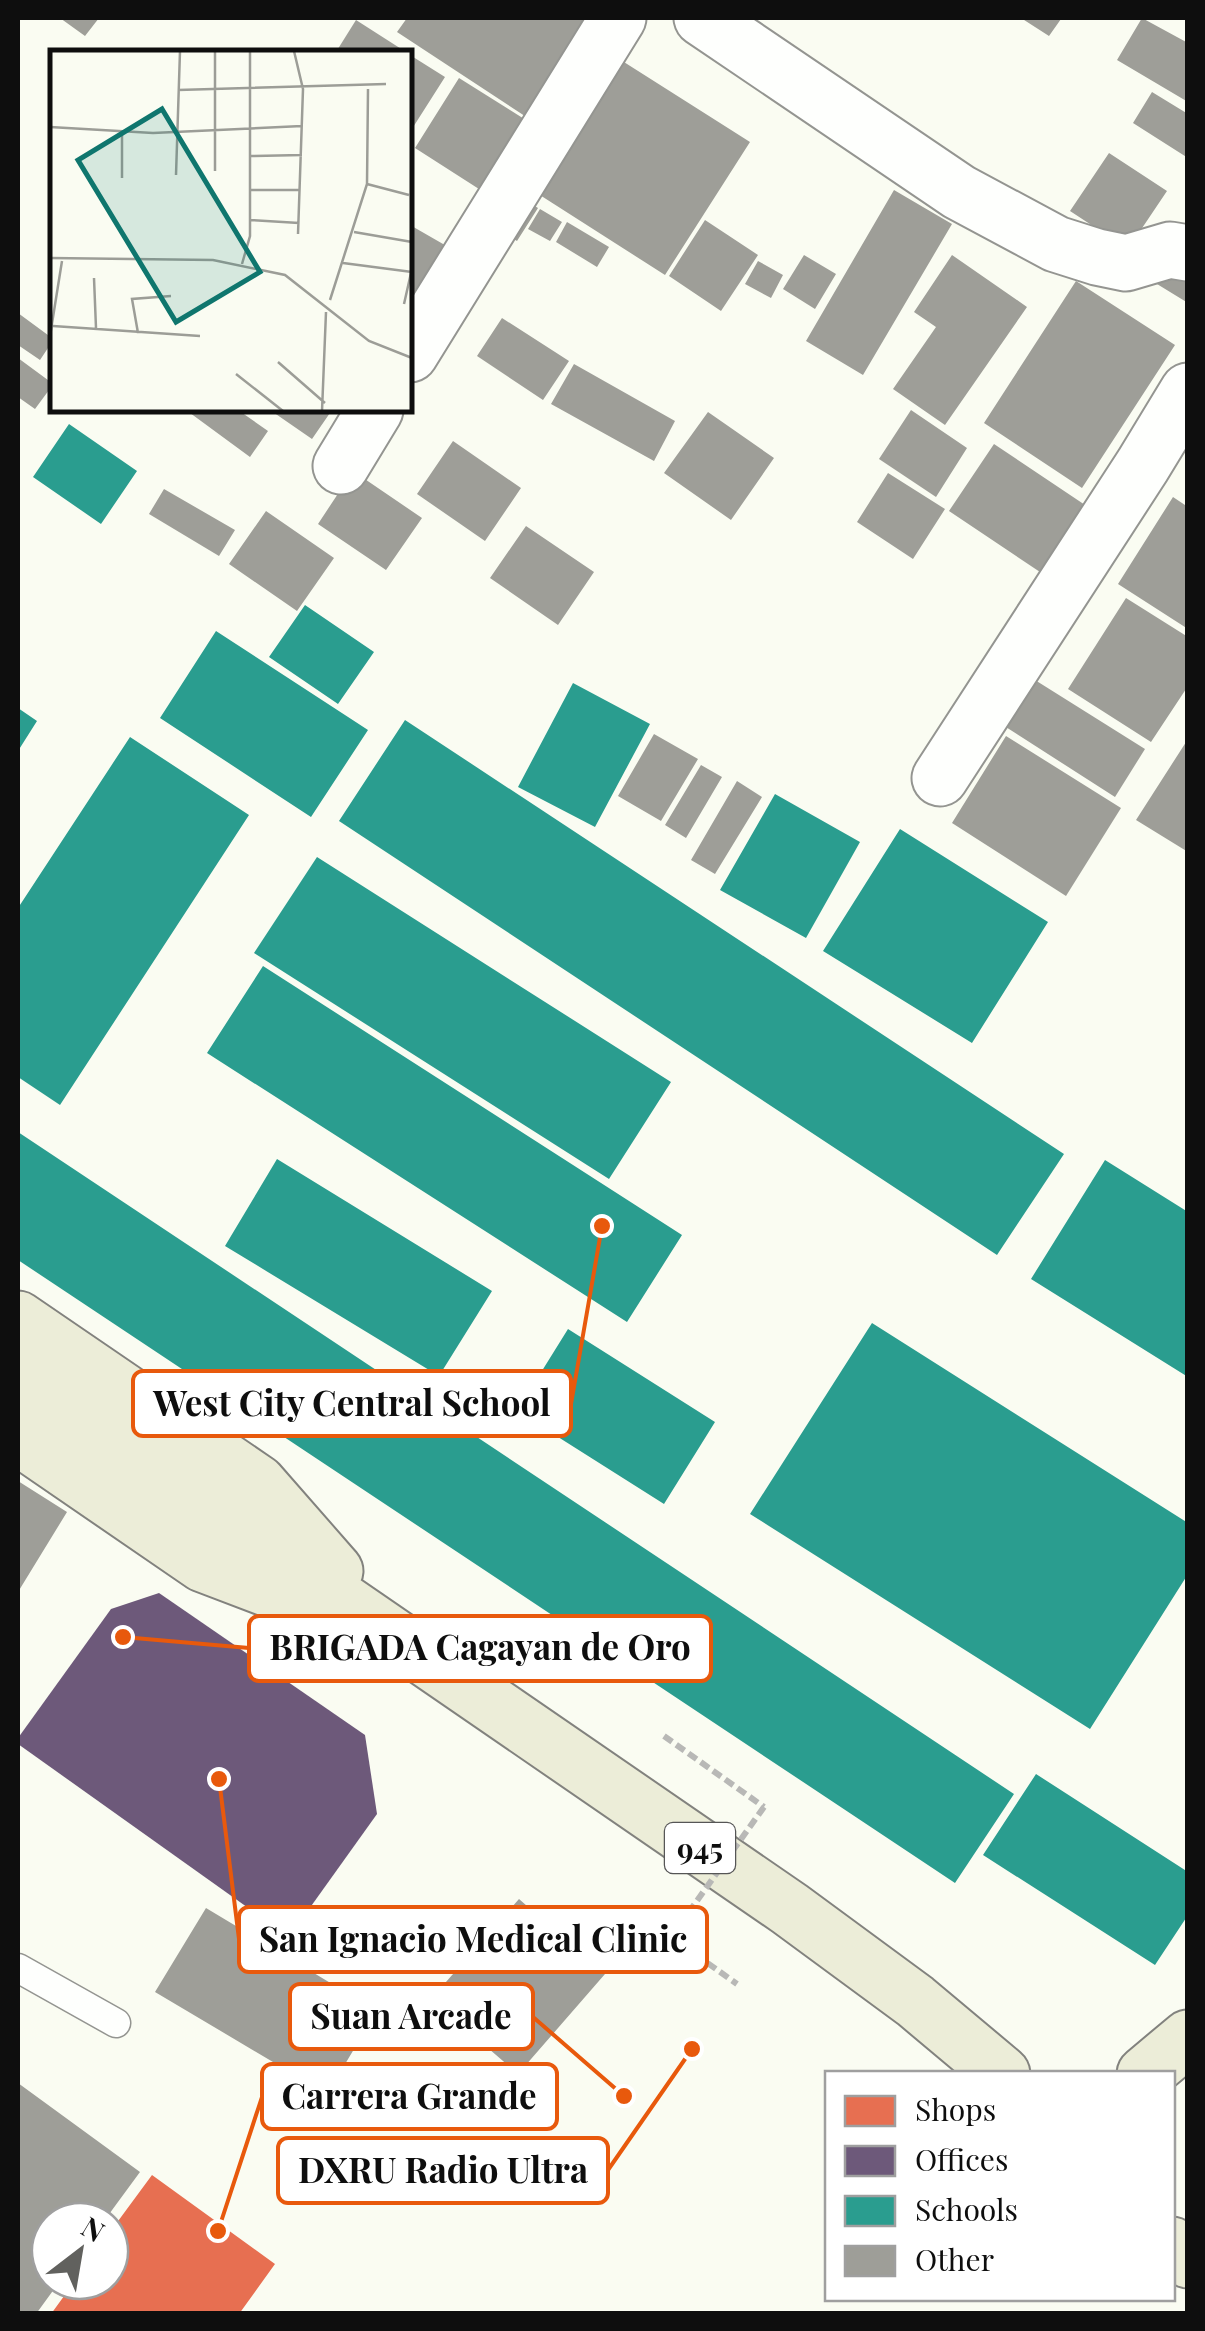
<svg xmlns="http://www.w3.org/2000/svg" width="1205" height="2331" font-family="'Playfair Display',serif">
<style>
.shops{fill:#e76f51}
.offices{fill:#6d597a}
.schools{fill:#2a9d8f}
.building{fill:#9e9e98}
.lines{fill:none;stroke-linecap:round;stroke-linejoin:round}
.service-casing{stroke:#949591;stroke-width:31}
.minor-casing{stroke:#949591;stroke-width:59}
.primary-casing{stroke:#82827e;stroke-width:59}
.path{stroke:#b8b8b6;stroke-width:6;stroke-dasharray:10 5;stroke-linecap:butt}
.service{stroke:#fefffd;stroke-width:28}
.minor{stroke:#fefffd;stroke-width:55}
.primary{stroke:#ecedd8;stroke-width:55}
.path-bridge{stroke:#b8b8b6;stroke-width:6;stroke-dasharray:10 5;stroke-linecap:butt}
.labels{text-anchor:middle;dominant-baseline:central;stroke-width:10;stroke-linejoin:round;paint-order:stroke}
.shield{fill:#fff;stroke:#565656;stroke-width:2.5}
.shield-label{font-size:30px;font-weight:bold;fill:#0e0e0e}
.inset-road{fill:none;stroke:#9c9d97;stroke-width:2.5}
.view{fill:#0f766e;fill-opacity:0.15;stroke:#0f766e;stroke-width:5}
.inset-edge{fill:none;stroke:#0e0e0e;stroke-width:5}
.leader{fill:none;stroke:#e8590c;stroke-width:4}
.callout-dot{fill:#e8590c;stroke:#fff;stroke-width:4}
.callout{fill:#fff;stroke:#e8590c;stroke-width:4}
.callout-label{font-size:35px;text-anchor:middle;font-weight:bold;fill:#0e0e0e}
</style>
<rect width="100%" height="100%" fill="#fafcf2"/>
<path class="shops" d="M152,2175L275,2264L239,2314H51L75,2281H110V2232Z"/>
<path class="offices" d="M159,1593L365,1735L377,1814L289,1937L18,1744V1738L111,1609Z"/>
<path class="schools" d="M69,424L137,471L101,524L33,477Z
M305,605L374,652L338,704L269,657Z
M216,631L368,730L311,817L160,718Z
M573,683L650,724L595,827L518,787Z
M18,708L37,721L18,751Z
M405,720L1064,1154L997,1255L339,821Z
M130,737L249,815L60,1105L18,1077V908Z
M775,794L860,842L806,938L720,890Z
M900,829L1048,922L972,1043L823,951Z
M317,857L671,1082L609,1179L254,953Z
M263,966L682,1235L627,1322L207,1053Z
M18,1132L1014,1794L955,1883L18,1260Z
M277,1159L492,1291L439,1376L225,1246Z
M1105,1160L1188,1212V1377L1031,1279Z
M872,1323L1188,1523V1574L1090,1729L750,1514Z
M568,1329L715,1422L664,1504L517,1411Z
M1036,1774L1188,1872V1915L1155,1965L983,1855Z"/>
<path class="building" d="M60,18H99L85,36Z
M407,18H603L534,122L397,32Z
M1021,18H1059L1061,19L1049,36Z
M1142,18L1188,43V102L1117,60Z
M356,20L406,52H336Z
M410,55L445,77L410,132Z
M616,57L750,142L665,275L532,190Z
M459,78L537,127L493,198L415,148Z
M1152,92L1188,114V158L1133,123Z
M1109,153L1167,191L1128,249L1070,211Z
M894,190L952,224L863,375L806,341Z
M514,193L538,208L517,241L493,226Z
M540,209L562,222L550,241L528,229Z
M705,220L758,255L721,311L669,276Z
M567,222L609,247L597,267L556,242Z
M410,225L450,248L410,316Z
M804,255L836,274L815,309L783,289Z
M952,255L1027,307L945,425L893,389L936,327L914,312Z
M758,261L783,275L771,298L745,284Z
M1169,266L1188,278V303L1157,284Z
M1076,281L1175,345L1082,488L984,423Z
M18,313L52,338V342L40,360L18,345Z
M502,318L569,361L543,400L477,356Z
M18,358L52,383V386L35,409L18,397Z
M574,364L675,421L654,461L551,404Z
M186,410H238L268,431L250,457Z
M270,410H332L312,439Z
M911,410L967,448L936,497L879,459Z
M708,412L774,458L731,520L664,473Z
M453,441L521,488L485,541L417,494Z
M994,444L1097,513L1052,580L949,511Z
M353,471L422,518L386,570L318,524Z
M888,473L945,509L913,559L857,522Z
M164,489L235,530L219,556L149,514Z
M1173,497L1188,507V629L1118,584Z
M266,511L334,558L297,611L229,564Z
M526,526L594,572L558,625L490,578Z
M1126,598L1188,637V686L1151,742L1068,689Z
M1027,675L1145,749L1115,797L998,722Z
M654,734L698,759L661,821L618,796Z
M1006,736L1121,808L1066,896L952,823Z
M1188,739V852L1136,820Z
M701,765L722,777L686,838L665,825Z
M737,781L762,797L715,874L691,860Z
M18,1481L67,1512L18,1592Z
M519,1899L605,1974L518,2074L431,1999Z
M206,1908L377,2011L327,2094L155,1992Z
M18,2083L140,2172L104,2221H50V2281H60L36,2314H18Z"/>
<g class="lines">
<defs>
<path id="service" d="M18,1968L116,2023"/>
<path id="minor" d="M702,18L959,192L1056,244L1097,257L1126,263L1170,250L1188,253
M410,354L618,18
M341,466L375,410
M940,778L1143,465L1188,391"/>
<path id="primary" d="M18,1319L258,1483L335,1571
M18,1378L790,1909L915,2001L1002,2074
M18,1437L203,1564L311,1605
M1145,2074L1188,2038
M1172,2245L1188,2260"/>
</defs>
<use href="#service" class="service-casing"/>
<use href="#minor" class="minor-casing"/>
<use href="#primary" class="primary-casing"/>
<path class="path" d="M664,1736L764,1807
M671,1937L737,1984"/>
<use href="#service" class="service"/>
<use href="#minor" class="minor"/>
<use href="#primary" class="primary"/>
<path class="path-bridge" d="M671,1937L764,1807"/>
</g>
<g class="labels">
<rect class="shield" x="665" y="1823" width="70" height="50" rx="8"/>
<g class="shield-label">
<text x="700" y="1848">945</text>
</g>
</g>
<g transform="translate(50 50)">
<rect width="362" height="362" fill="#fafcf2"/>
<path class="inset-road" d="M244,1L253,39L248,184M128,40L336,34M0,77L103,83L252,76M200,106L252,105M165,121V1M126,125L130,1M72,128V81M317,134L359,145M200,140H250M200,170L249,173M304,182L362,192M0,208L163,210L235,225L319,291L362,308M293,213L362,222M192,214L200,186V1M44,228L46,278M280,250L317,134L318,39M354,254L361,223M3,276L150,286M88,283L82,249L121,246M0,286L12,211M228,312L275,353M186,324L233,361M272,361L276,262"/>
<path class="view" d="M112,59L210,222L126,272L28,110Z"/>
<rect width="362" height="362" class="inset-edge"/>
</g>
<path class="leader" d="M602 1226L571 1404M123 1637L249 1648M219 1779L239 1939M624 2096L533 2017M218 2231L262 2097M692 2049L608 2170"/>
<g class="callout-dot">
<circle cx="602" cy="1226" r="10"/>
<circle cx="123" cy="1637" r="10"/>
<circle cx="219" cy="1779" r="10"/>
<circle cx="624" cy="2096" r="10"/>
<circle cx="218" cy="2231" r="10"/>
<circle cx="692" cy="2049" r="10"/>
</g>
<g class="callout">
<rect x="133" y="1371" width="438" height="65" rx="10"/>
<rect x="249" y="1616" width="462" height="65" rx="10"/>
<rect x="239" y="1907" width="468" height="65" rx="10"/>
<rect x="290" y="1984" width="243" height="65" rx="10"/>
<rect x="262" y="2064" width="295" height="65" rx="10"/>
<rect x="278" y="2138" width="330" height="65" rx="10"/>
</g>
<g class="callout-label">
<text x="352" y="1416">West City Central School</text>
<text x="480" y="1660">BRIGADA Cagayan de Oro</text>
<text x="473" y="1952">San Ignacio Medical Clinic</text>
<text x="411" y="2029">Suan Arcade</text>
<text x="409" y="2109">Carrera Grande</text>
<text x="443" y="2183">DXRU Radio Ultra</text>
</g>
<rect width="1205" height="2331" fill="none" stroke="#0e0e0e" stroke-width="40"/>
<rect x="825" y="2071" width="350" height="230" fill="#ffffff" stroke="#9f9f9f" stroke-width="2.5"/>
<rect x="845" y="2096" width="50" height="30" fill="#e76f51" stroke="#9f9f9f" stroke-width="2.5"/>
<text x="915" y="2121" font-size="30" fill="#0e0e0e">Shops</text>
<rect x="845" y="2146" width="50" height="30" fill="#6d597a" stroke="#9f9f9f" stroke-width="2.5"/>
<text x="915" y="2171" font-size="30" fill="#0e0e0e">Offices</text>
<rect x="845" y="2196" width="50" height="30" fill="#2a9d8f" stroke="#9f9f9f" stroke-width="2.5"/>
<text x="915" y="2221" font-size="30" fill="#0e0e0e">Schools</text>
<rect x="845" y="2246" width="50" height="30" fill="#9e9e98" stroke="#9f9f9f" stroke-width="2.5"/>
<text x="915" y="2271" font-size="30" fill="#0e0e0e">Other</text>
<g transform="translate(80 2251) rotate(31)"><circle r="48" fill="#ffffff" stroke="#9f9f9f" stroke-width="2.5"/>
<path d="M0-8L18 38L0 25L-18 38Z" fill="#61615e"/>
<text y="-15" font-size="28" font-weight="bold" text-anchor="middle" fill="#0e0e0e">N</text>
</g>
</svg>
